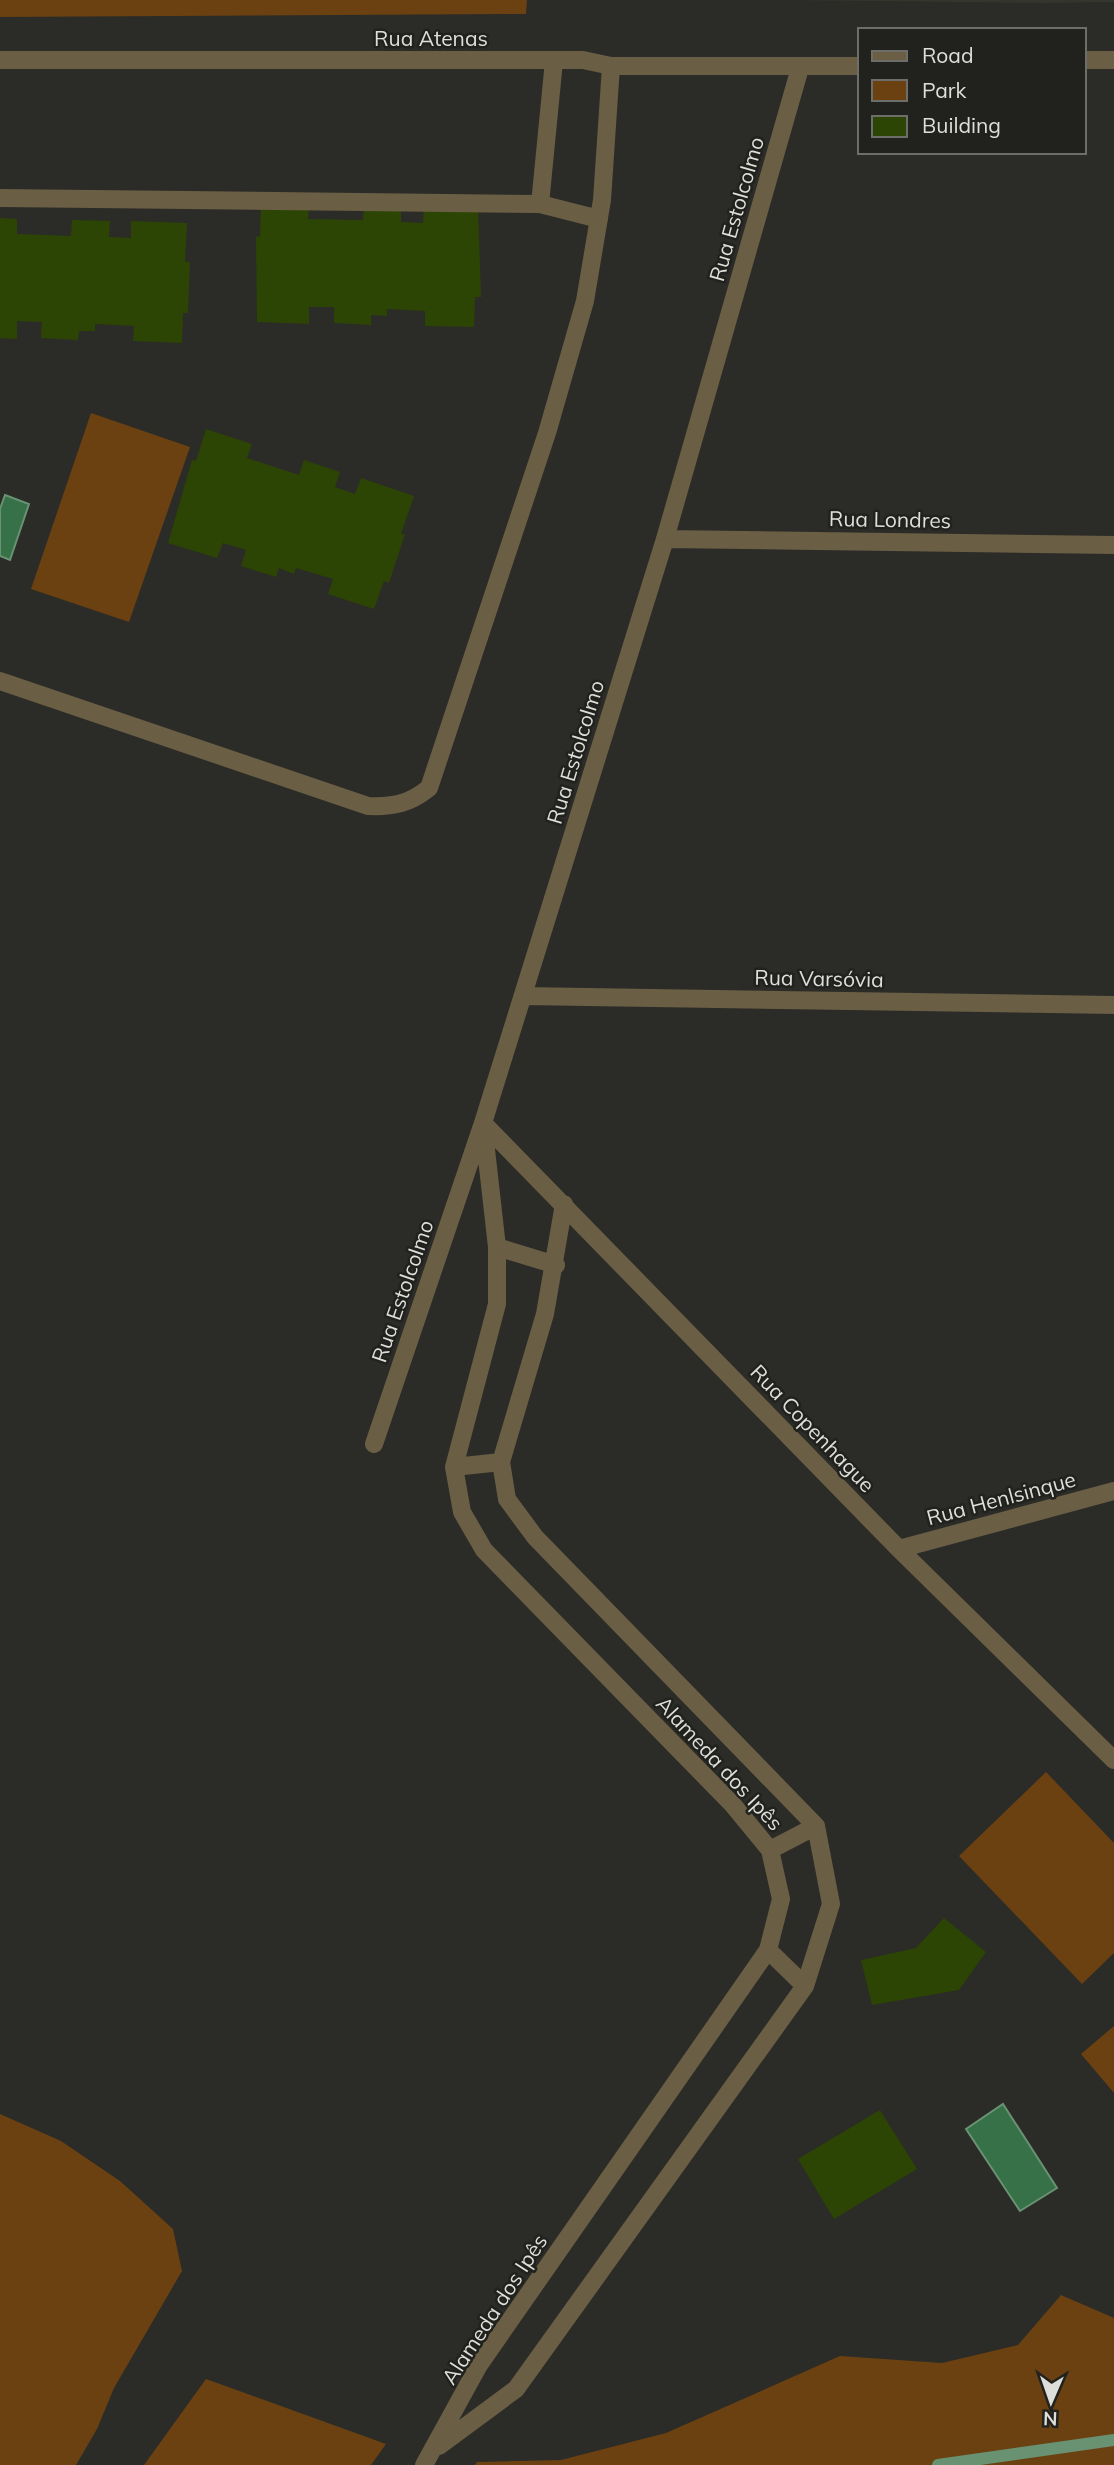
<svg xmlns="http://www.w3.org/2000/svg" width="1114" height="2465" font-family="Mulish,sans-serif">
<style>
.built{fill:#34352c}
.green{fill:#6b4112}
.water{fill:#377147;stroke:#699273;stroke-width:2}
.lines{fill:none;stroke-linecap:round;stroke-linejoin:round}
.stream{stroke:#699273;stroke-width:12}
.building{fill:#2d4504}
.minor{stroke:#6a5e44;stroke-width:18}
.labels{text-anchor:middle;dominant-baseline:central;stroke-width:5;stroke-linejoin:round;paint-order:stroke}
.street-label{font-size:21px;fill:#dededb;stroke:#21211d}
</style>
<rect width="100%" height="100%" fill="#2b2b27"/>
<path class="built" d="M778,0H1114V2L1043,3Z"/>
<path class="green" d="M0,0H527L526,14L0,17Z
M91,413L190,447L129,622L31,589Z
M1046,1772L1114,1843V1953L1082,1984L959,1856Z
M1114,2026V2093L1081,2054Z
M0,2114L61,2141L120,2181L173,2229L182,2271L114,2388L97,2429L76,2465H0Z
M1061,2295L1114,2318V2465H475L477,2462L561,2460L666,2433L840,2356L942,2363L1018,2345Z
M206,2379L386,2444L371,2465H144Z"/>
<path class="water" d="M5,495L29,504L10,560L0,556V509Z
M1003,2104L1057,2188L1020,2211L966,2129Z"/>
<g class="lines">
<path class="stream" d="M938,2465L1114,2440"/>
</g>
<path class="building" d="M261,202L309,203L308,219L363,220L364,205L401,206V222L423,223L424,206L478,207L481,297H475L474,327L425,326V311L387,309V316L371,315V325L334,323V307H309V324L257,322L256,236L260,237Z
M0,218L17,219V234L71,236L72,220L110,221L109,237L131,238V221L187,223L185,262H190L188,313H183L182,343L133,341L134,326L95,324V331H79L78,340L41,338L42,322L17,321V339L0,338Z
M206,429L252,444L247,458L299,475L304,460L340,472L335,487L355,494L361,478L414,496L401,534H405L389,583L384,581L374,609L328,594L333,579L296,568L294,574L279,568L276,577L241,566L246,550L223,543L217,558L168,543L192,460L196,461Z
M944,1918L986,1952L959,1990L872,2005L861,1960L916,1948Z
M880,2110L917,2169L834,2219L798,2159Z"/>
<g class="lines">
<path class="minor" d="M0,60H583L611,66H860
M1084,60H1114
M0,198L540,204L599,219
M540,204L554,61
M665,539L1114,545
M0,681L368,806C393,807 409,804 429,788L547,433L585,301L602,200L611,66
M523,996L1114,1005
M483,1123L899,1549L1114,1760
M497,1247L556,1265
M374,1444L483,1123L665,539L800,68
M454,1467L501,1462
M899,1549L1114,1491
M770,1850L816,1826
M768,1950L805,1986
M439,2446L516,2389L805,1986L831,1904L816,1826L535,1537L507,1499L501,1462L545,1314L564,1204
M424,2465L479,2365L768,1950L781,1899L770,1850L733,1805L484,1550L462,1512L454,1467L497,1304V1247L483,1123"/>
</g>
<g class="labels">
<g class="street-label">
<text x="431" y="38">Rua Atenas</text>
<text transform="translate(736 209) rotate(-74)">Rua Estolcolmo</text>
<text transform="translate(890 519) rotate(1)">Rua Londres</text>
<text transform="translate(575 752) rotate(-73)">Rua Estolcolmo</text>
<text transform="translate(819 978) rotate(1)">Rua Varsóvia</text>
<text transform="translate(402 1291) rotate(-71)">Rua Estolcolmo</text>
<text transform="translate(813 1428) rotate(46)">Rua Copenhague</text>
<text transform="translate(1001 1498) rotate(-15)">Rua Henlsinque</text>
<text transform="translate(720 1763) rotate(47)">Alameda dos Ipês</text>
<text transform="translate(494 2309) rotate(-57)">Alameda dos Ipês</text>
</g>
</g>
<rect x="858" y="28" width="228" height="126" fill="#21211d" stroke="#6d6d69" stroke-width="2"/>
<rect x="872" y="51" width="35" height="10" fill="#6a5e44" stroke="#6d6d69" stroke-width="2"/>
<text x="922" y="63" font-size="21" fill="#dededb">Road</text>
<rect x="872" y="80" width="35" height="21" fill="#6b4112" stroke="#6d6d69" stroke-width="2"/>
<text x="922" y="98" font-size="21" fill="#dededb">Park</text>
<rect x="872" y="116" width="35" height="21" fill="#2d4504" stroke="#6d6d69" stroke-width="2"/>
<text x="922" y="133" font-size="21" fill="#dededb">Building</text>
<g transform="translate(1051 2402) rotate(182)" stroke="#21211d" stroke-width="5" paint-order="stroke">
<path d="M0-5L12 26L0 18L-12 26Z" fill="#dededb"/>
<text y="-10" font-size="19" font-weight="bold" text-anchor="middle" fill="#dededb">N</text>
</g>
</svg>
